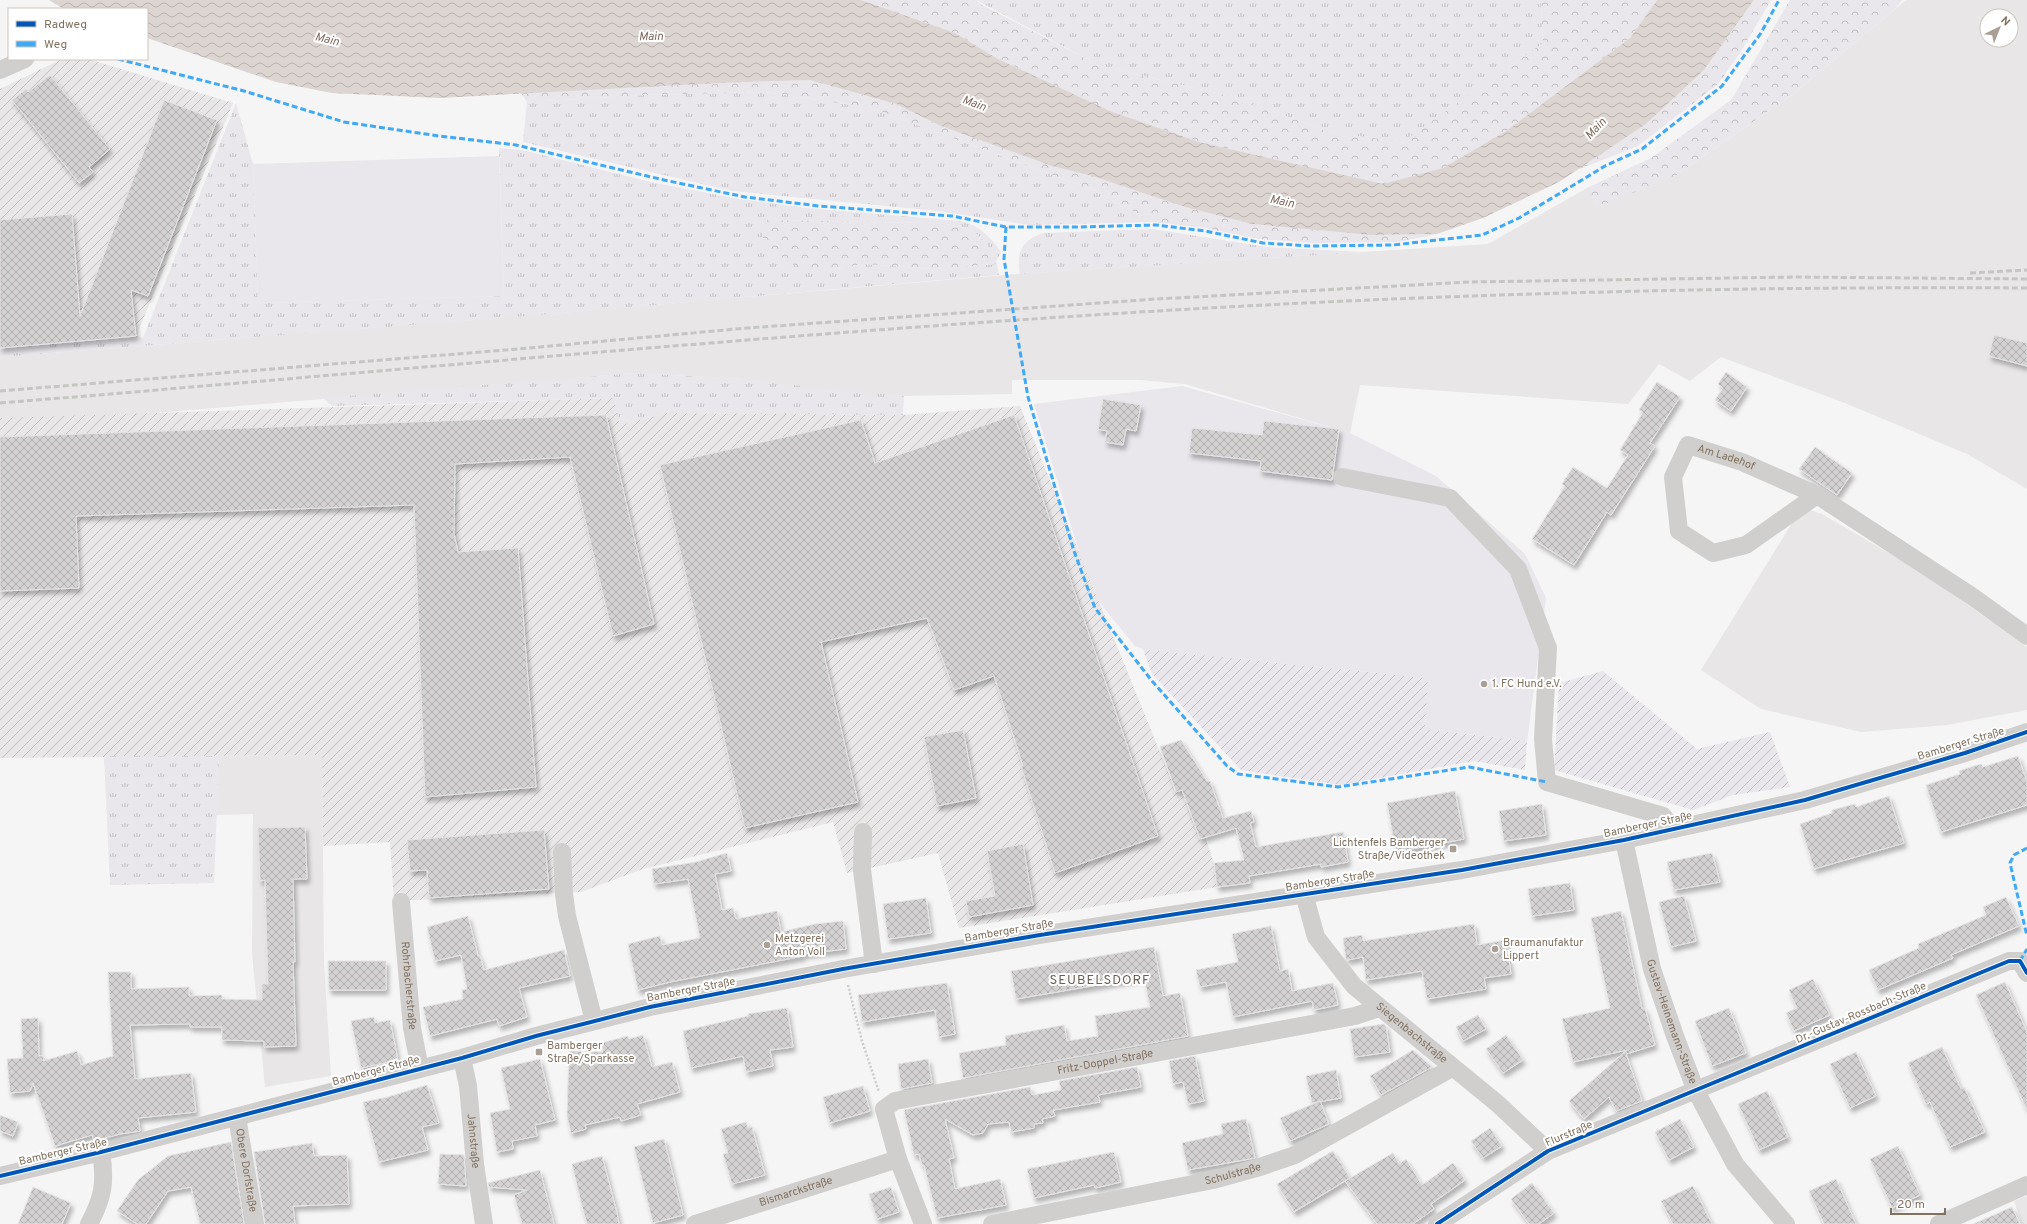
<svg xmlns="http://www.w3.org/2000/svg" width="2027" height="1224" font-family="Overpass,sans-serif">
<style>
.built{fill:#e8e6e7;fill-rule:evenodd}
.industrial{fill:url(#industrial-furrows)}
.grass{fill:url(#grass-tufts)}
.forest{fill:url(#forest-crowns)}
.garden{fill:url(#garden-furrows)}
.pitch{fill:#e9e6ec}
.water{fill:url(#water-waves)}
.building{fill:url(#building-cross-hatch);stroke:#e4e4e6;filter:url(#shadow)}
.lines{fill:none;stroke-linecap:round;stroke-linejoin:round}
.path{stroke:#cdcccb;stroke-width:2.5;stroke-dasharray:2 2;stroke-linecap:butt}
.minor{stroke:#d0cfce;stroke-width:18}
.rail{stroke:#c5c5c3;stroke-width:3;stroke-dasharray:6 3;stroke-linecap:butt}
.quiet{stroke:#3fa9f5;stroke-width:3;stroke-dasharray:6 3;stroke-linecap:butt}
.cycleway-casing{stroke:#fff;stroke-width:6}
.cycleway{stroke:#0057b8;stroke-width:4}
.poi-dot{fill:#aa9f94;stroke:#fff;stroke-width:1.5}
.labels{text-anchor:middle;dominant-baseline:central;stroke-width:4;stroke-linejoin:round;paint-order:stroke}
.street-label{font-size:11px;fill:#82715f;stroke:#fff}
.poi-label{font-size:11px;fill:#82715f;stroke:#fff;text-anchor:start}
.water-label{font-size:12px;font-style:italic;fill:#836c5f;stroke:#fff}
.quarter-label{font-size:13px;letter-spacing:1px;fill:#6c6052;stroke:#fff}
</style>
<defs>
<pattern id="industrial-furrows" width="10" height="10" patternUnits="userSpaceOnUse"><rect width="10" height="10" fill="#e8e6e7"/><path d="M-1 1l2-2M0 10L10 0M9 11l2-2" fill="none" stroke="#c1bfbe"/></pattern>
<pattern id="grass-tufts" width="24" height="20" patternUnits="userSpaceOnUse"><rect width="24" height="20" fill="#e9e6ec"/><path d="M3 7l-1-3M5 7V3M7 7l1-3M15 17l-1-3M17 17v-4M19 17l1-3" fill="none" stroke="#c2bfc2"/></pattern>
<pattern id="forest-crowns" width="20" height="18" patternUnits="userSpaceOnUse"><rect width="20" height="18" fill="#e9e6ec"/><path d="M2 6a3 3 0 1 1 6 0M12 15a3 3 0 1 1 6 0" fill="none" stroke="#c2bfc2"/></pattern>
<pattern id="garden-furrows" width="10" height="10" patternUnits="userSpaceOnUse"><rect width="10" height="10" fill="#e9e6ec"/><path d="M-1 1l2-2M0 10L10 0M9 11l2-2" fill="none" stroke="#c2bfc2"/></pattern>
<pattern id="water-waves" width="16" height="10" patternUnits="userSpaceOnUse"><rect width="16" height="10" fill="#dcd5d1"/><path d="M0 5q4-4 8 0t8 0" fill="none" stroke="#b8b1ad"/></pattern>
<pattern id="building-cross-hatch" width="8" height="8" patternUnits="userSpaceOnUse"><rect width="8" height="8" fill="#d3d1d1"/><path d="M0 0l8 8M0 8l8-8" fill="none" stroke="#b1aead"/></pattern>
<filter id="shadow"><feDropShadow dx="2.5" dy="4.5" stdDeviation="2" flood-color="#0004"/></filter>
</defs>
<rect width="100%" height="100%" fill="#f5f5f6"/>
<path class="built" d="M1906,0H2027V489L1967,454L1845,403L1721,357L1690,381L1659,364L1628,404L1360,385L1350,433L1185,384L1140,380H1012V394L904,396L854,393L743,379L634,373L0,426V357L549,314L1017,274L1488,244L1589,187L1675,176L1791,96ZM1987,16H2011V40H1987Z
M1802,507L1822,514L1920,571L2027,647V710L1947,725L1861,732L1761,709L1701,670Z
M322,755L324,963L331,1076L265,1087L252,953L253,814L216,815L219,756Z
M2027,1196V1224H2022L2014,1201Z"/>
<path class="industrial" d="M62,59H88L233,103L136,336L0,348V89Z
M614,398L620,425L666,413L903,415L1020,406L1176,792L1182,790L1200,839L1205,837L1214,863L1217,887L959,928L938,853L847,873L833,822L643,869L581,892L394,901L390,842L323,846L322,755L0,758V418Z"/>
<path class="grass" d="M976,0H1541L1543,43L1402,143L1329,132L1238,98L1100,66Z
M766,92L871,108L1096,191L1153,222L1029,225L938,211L732,191L523,142L527,102L645,95Z
M236,103L253,164L258,303L504,296L499,148L522,150L655,183L739,199L806,208L961,221C980,226 990,236 1001,252L996,262C981,230 973,229 940,223L763,220L837,268L865,264L934,269L997,264L999,275L539,315L0,357V348L136,336L143,338Z
M1152,229L1267,247L1364,252L1020,274C1016,251 1022,241 1043,233Z
M634,373L743,379L836,390L904,396L903,415L666,413L620,425L613,398L332,406L323,398Z
M104,756H219L214,883L110,885Z"/>
<path class="forest" d="M861,0H976L982,5L1100,66L1238,98L1329,132L1402,142L1543,43L1541,0H1657L1630,38L1506,131L1443,168L1383,185L1199,142L1110,111L998,59L955,33Z
M1754,0H1771L1740,53L1718,84L1638,146L1577,170L1646,124L1704,70Z
M1790,0H1902L1895,9L1792,95L1675,176L1595,208L1589,187L1651,158L1731,100Z
M810,80L896,104L941,126L1052,166L1092,176L1185,207L1252,224L1371,235L1437,234L1398,242L1313,243L1259,239L1205,228L1153,222L1096,191L871,108L766,92L645,95L527,102L521,93L719,83Z
M763,220L940,223C973,229 983,231 997,264L934,269L865,264L837,268H799L763,245Z"/>
<path class="garden" d="M1143,649L1429,678L1425,729L1527,741L1525,770L1474,761L1340,785L1241,770L1152,674Z
M1603,671L1697,749L1770,732L1790,787L1733,795L1693,810L1554,770L1559,683Z"/>
<path class="pitch" d="M499,156L504,296L258,303L253,164Z
M1182,386L1350,433L1436,476L1525,554L1546,598L1527,741L1425,729L1428,678L1143,649L1135,646L1099,602L1079,552L1034,404Z"/>
<path class="water" d="M49,0H861L955,33L998,59L1110,111L1199,142L1383,184L1443,168L1506,131L1630,38L1657,0H1754L1704,70L1646,124L1559,182L1483,218L1437,234L1371,235L1252,224L1185,207L1092,176L1052,166L941,126L896,104L810,80L719,83L440,98L332,93L276,82L147,38V9H64Z"/>
<path class="building" d="M50,75L110,149L89,167L93,172L79,183L12,100L26,89L28,92Z
M164,100L217,120L148,296L131,290L136,336L0,348V220L72,214L80,316Z
M1994,335L2027,343V366L1989,356Z
M1726,372L1747,387L1731,411L1715,400L1723,388L1718,384Z
M1657,382L1680,397L1650,443L1655,446L1611,515L1607,512L1574,565L1532,539L1565,486L1562,484L1573,467L1607,488L1628,455L1620,450L1643,412L1639,410Z
M1103,399L1141,405L1136,431L1126,429L1123,445L1105,442L1107,431L1098,429Z
M606,415L654,624L613,636L570,457L455,464L454,534L458,552L518,548L536,787L425,797L414,505L76,516L79,588L0,591V437Z
M1014,415L1158,836L1055,873L1021,766H1023L994,676L954,690L927,618L821,642L858,802L745,828L660,465L861,420L875,463Z
M1264,421L1339,429L1332,480L1260,471L1261,461L1189,453L1192,428L1262,435Z
M1815,447L1852,473L1837,495L1799,469Z
M963,730L976,798L937,806L924,737Z
M1181,740L1207,781H1210L1223,818L1251,811L1254,822L1250,823L1256,847L1343,832L1348,862L1321,867V864L1249,876L1250,883L1217,887L1214,863L1244,860L1236,828L1200,839L1182,790L1176,792L1160,747Z
M2018,756L2027,782V805L1941,832L1926,785L1960,774L1959,771L1971,767L1981,764L1983,767Z
M1455,791L1464,839L1396,852L1387,803Z
M1889,796L1904,843L1814,869L1800,824L1832,813V810L1855,804L1856,807Z
M1542,804L1546,835L1504,841L1499,811Z
M305,827L307,879H293L295,962H293L296,1046L264,1047V1041L222,1040V1027H190V1024L130,1025L135,1079L191,1073L196,1112L138,1118L140,1131L120,1134L94,1141L92,1135L55,1146L33,1083L30,1091L10,1093L7,1059L23,1058L21,1019L38,1018L39,1056H44L43,1061L77,1051L81,1065L113,1056L108,972H131V989L189,987V996L222,995V999L262,1000V984H268L265,880L260,881L258,828Z
M544,830L549,889L429,898L427,870L410,871L407,840Z
M1023,844L1033,905L969,917L966,901L995,896L987,851Z
M727,853L731,871L715,874L722,910L733,908L736,919L777,911L781,932L815,924L843,921L846,949L803,954V956L670,982L638,990L628,944L660,936L662,945L700,938L688,879L654,884L652,869L696,862Z
M1712,853L1720,882L1674,890L1667,862Z
M1570,883L1574,910L1532,916L1528,889Z
M1684,896L1696,941L1671,947L1659,902Z
M2006,897L2019,926L1951,955L1953,958L1878,990L1869,970L1919,948L1918,944L1986,915L1983,907Z
M926,898L931,933L888,939L883,904Z
M1621,911L1642,1009L1645,1008L1655,1045L1626,1054L1642,1101L1616,1111L1609,1097L1584,1119L1569,1101L1627,1050L1573,1062L1562,1019L1610,1008L1591,918Z
M468,916L478,956H480L484,970L564,950L570,976L519,988L527,1017L499,1026L497,1019L430,1036L423,1007L463,999L462,990L467,989L461,955L435,961L427,927Z
M1474,924L1477,945L1506,940L1511,974L1484,978L1486,989L1427,999L1422,971L1366,980L1363,957L1347,960L1346,959L1343,938L1362,935L1363,941Z
M1271,926L1280,971L1288,969L1292,991L1333,983L1338,1005L1314,1010L1312,1001L1233,1017L1226,982L1200,987L1196,970L1238,962L1232,934Z
M1154,947L1163,996L1180,993L1188,1036L963,1078L959,1053L1006,1045L1005,1036L1064,1025L1067,1041L1098,1036L1095,1016L1150,1007L1144,977L1016,999L1011,971Z
M328,961H386V990H329Z
M1813,979L1830,1015L1794,1031L1786,1013L1797,1008L1789,990Z
M2005,982L2027,1032V1110L1976,995Z
M947,983L955,1034L939,1037L935,1010L862,1022L858,995Z
M787,1008L793,1047L770,1050L773,1066L746,1072L743,1056L691,1068L683,1031L748,1016V1014Z
M1729,1008L1746,1053L1712,1066L1695,1021Z
M1478,1015L1486,1029L1463,1041L1456,1027Z
M374,1017L375,1023L390,1020L398,1060L361,1068L351,1021Z
M1384,1024L1386,1026L1390,1052L1354,1057L1350,1029Z
M643,1035L652,1067L672,1062L680,1092L637,1104L641,1115L621,1121L620,1117L585,1125L586,1129L571,1133L567,1116L569,1051L603,1052L601,1043L628,1036L629,1039Z
M1506,1035L1523,1060L1503,1073L1486,1049Z
M1942,1047L1961,1089L1964,1087L1985,1132L1950,1147L1930,1102L1926,1104L1908,1063Z
M1413,1050L1432,1067L1381,1095L1370,1076Z
M1856,1052L1876,1096L1850,1108L1830,1064Z
M1195,1056L1204,1101L1188,1104L1183,1082L1173,1084L1169,1061Z
M540,1059L555,1120L535,1125L537,1136L512,1141L513,1149L497,1152L490,1113L510,1109L501,1068Z
M928,1059L932,1083L901,1089L898,1064Z
M1137,1067L1141,1087L1098,1095L1100,1102L1053,1110L1055,1116L1042,1119L1043,1123L1034,1124V1128L1011,1132L1009,1122L988,1124L983,1133L973,1135L945,1119L954,1158L949,1159L955,1189L1000,1179L1006,1205L937,1218L924,1165H922L919,1154L914,1155L904,1110L1030,1087L1032,1095L1061,1090L1059,1081Z
M1336,1070L1341,1098L1312,1103L1306,1076Z
M427,1085L439,1123L422,1127L428,1150L379,1162L363,1102L388,1097Z
M863,1086L870,1111L830,1123L823,1097Z
M1767,1091L1788,1137L1759,1150L1738,1104Z
M1320,1101L1329,1124L1290,1141L1280,1118Z
M0,1115L18,1122L13,1136L0,1131Z
M1246,1119L1255,1158L1188,1170L1182,1143L1223,1134L1221,1124Z
M1680,1119L1694,1147L1669,1160L1655,1132Z
M746,1122L748,1128L752,1127L765,1175L732,1184L723,1154L728,1153L721,1129Z
M1490,1128L1502,1146L1483,1158L1471,1141Z
M664,1139L683,1215L653,1223L634,1147Z
M231,1142L244,1224H200L191,1187L168,1191L146,1224H137L117,1211L138,1180L168,1156Z
M312,1143L314,1156L347,1155L349,1204L293,1206L295,1224H265L254,1152Z
M1898,1146L1920,1195L1892,1208L1870,1159Z
M1333,1151L1350,1178L1294,1212L1277,1184Z
M1114,1152L1121,1182L1095,1188L1094,1185L1034,1198L1027,1169Z
M1393,1153L1399,1164L1406,1159L1422,1185L1453,1163L1465,1180L1431,1204L1434,1209L1413,1224H1377L1345,1181Z
M440,1154L464,1155L466,1186L438,1184Z
M602,1156L617,1213L619,1224H587L581,1202L572,1164Z
M540,1170L554,1224H522L514,1195L527,1190L489,1187L488,1183Z
M1836,1179L1856,1224H1824L1809,1191Z
M1532,1183L1554,1213L1539,1224H1529L1511,1199Z
M1693,1186L1712,1224H1673L1661,1201Z
M33,1187L71,1203L62,1224H18Z
M891,1187L899,1212L877,1219L869,1194Z
M2012,1207L2020,1224H1973Z"/>
<g class="lines">
<path class="path" d="M848,985L862,1041L879,1092"/>
<g class="minor">
<path d="M0,70L25,59"/>
<path d="M1342,477L1450,498L1518,569L1548,648L1543,739L1547,782L1663,816L1673,829"/>
<path id="s1" d="M1817,495L1746,545L1713,553L1679,531L1673,477L1688,445L1742,462L1817,495L1973,597L2027,636"/>
<path d="M863,832L862,870L874,964"/>
<path id="s2" d="M1624,840L1652,969L1675,1036L1696,1091L1735,1164L1786,1224"/>
<path d="M562,852L564,894L567,916L594,1021"/>
<path id="s3" d="M1304,894L1316,937L1354,986L1498,1104L1548,1151"/>
<path id="s4" d="M401,902L412,1028L420,1069"/>
<path id="s5" d="M462,1058L468,1086L475,1164L484,1224"/>
<path id="s6" d="M237,1117L255,1224"/>
<path d="M0,1176L101,1152L462,1058L536,1036L650,1007L843,969L1040,935L1462,870L1624,840L1805,800L1965,753L2027,732"/>
<path d="M89,1224C103,1198 106,1182 101,1152"/>
<path id="s7" d="M695,1224L898,1159"/>
<path id="s8" d="M923,1224L898,1159L884,1109L895,1101L1355,1016L1379,1008"/>
<path id="s9" d="M992,1224L1213,1180L1260,1167L1295,1155L1452,1068"/>
<path d="M1437,1224L1548,1151L2009,961H2020L2027,973"/>
<path d="M1939,1224L2027,1185"/>
</g>
<path class="rail" d="M1970,273L2027,270
M0,391L518,349L747,328L1156,299L1469,282L1795,277L2027,279
M0,403C359,374 719,339 1078,316C1394,295 1711,286 2027,288"/>
<path class="quiet" d="M118,59L244,91L344,122L439,136L516,145L664,180L745,197L819,206L952,216L1006,227H1078L1156,225L1205,231L1263,243L1310,246L1393,245L1482,235L1519,218L1605,166L1642,149L1722,86L1761,33L1779,0
M1006,227L1004,259L1028,397L1074,551L1095,608L1152,681L1227,766L1238,774L1338,787L1469,767L1547,782
M2027,848L2014,855L2010,863L2027,936
M2020,961L2027,949"/>
<defs>
<path id="cycleway" d="M0,1176L101,1152L462,1058L536,1036L650,1007L843,969L1040,935L1462,870L1624,840L1805,800L1965,753L2027,732
M1437,1224L1548,1151L2009,961H2020L2027,973"/>
</defs>
<use href="#cycleway" class="cycleway-casing"/>
<use href="#cycleway" class="cycleway"/>
</g>
<g class="poi-dot">
<circle cx="1484" cy="684" r="4"/>
<rect x="1449" y="845" width="8" height="8" rx="2"/>
<circle cx="767" cy="945" r="4"/>
<circle cx="1495" cy="949" r="4"/>
<rect x="535" y="1048" width="8" height="8" rx="2"/>
</g>
<g class="labels">
<g class="street-label">
<text stroke="none"><textPath href="#s1" startOffset="291">Am Ladehof</textPath></text>
<text transform="translate(1961 744) rotate(-17)">Bamberger Straße</text>
<text transform="translate(1648 825) rotate(-12)">Bamberger Straße</text>
<text transform="translate(1330 881) rotate(-9)">Bamberger Straße</text>
<text transform="translate(1009 931) rotate(-10)">Bamberger Straße</text>
<text stroke="none"><textPath href="#s4" startOffset="84">Rohrbacherstraße</textPath></text>
<text transform="translate(691 990) rotate(-11)">Bamberger Straße</text>
<text transform="translate(1861 1013) rotate(-23)">Dr.-Gustav-Rossbach-Straße</text>
<text stroke="none"><textPath href="#s2" startOffset="188">Gustav-Heinemann-Straße</textPath></text>
<text stroke="none"><textPath href="#s3" startOffset="181">Siegenbachstraße</textPath></text>
<text stroke="none"><textPath href="#s8" startOffset="349">Fritz-Doppel-Straße</textPath></text>
<text transform="translate(376 1071) rotate(-15)">Bamberger Straße</text>
<text transform="translate(1569 1134) rotate(-23)">Flurstraße</text>
<text stroke="none"><textPath href="#s5" startOffset="84">Jahnstraße</textPath></text>
<text transform="translate(63 1152) rotate(-13)">Bamberger Straße</text>
<text stroke="none"><textPath href="#s6" startOffset="54">Obere Dorfstraße</textPath></text>
<text stroke="none"><textPath href="#s9" startOffset="246">Schulstraße</textPath></text>
<text stroke="none"><textPath href="#s7" startOffset="106">Bismarckstraße</textPath></text>
</g>
<g class="poi-label">
<text x="1492" y="684">1. FC Hund e.V.</text>
<text x="1445" y="843" text-anchor="end">Lichtenfels Bamberger<tspan x="1445" dy="13">Straße/Videothek</tspan></text>
<text x="775" y="939">Metzgerei<tspan x="775" dy="13">Anton Voll</tspan></text>
<text x="1503" y="943">Braumanufaktur<tspan x="1503" dy="13">Lippert</tspan></text>
<text x="547" y="1046">Bamberger<tspan x="547" dy="13">Straße/Sparkasse</tspan></text>
</g>
<g class="water-label">
<text transform="translate(651 37) rotate(-1)">Main</text>
<text transform="translate(327 40) rotate(14)">Main</text>
<text transform="translate(974 104) rotate(21)">Main</text>
<text transform="translate(1596 129) rotate(-46)">Main</text>
<text transform="translate(1282 202) rotate(12)">Main</text>
</g>
<g class="quarter-label">
<text x="1100" y="981">SEUBELSDORF</text>
</g>
</g>
<rect x="8" y="8" width="140" height="52" fill="#ffffff" stroke="#cdc6bf"/>
<rect x="16" y="21" width="20" height="6" fill="#0057b8" stroke="#cdc6bf"/>
<text x="44" y="28" font-size="12" fill="#82715f">Radweg</text>
<rect x="16" y="41" width="20" height="6" fill="#3fa9f5" stroke="#cdc6bf"/>
<text x="44" y="48" font-size="12" fill="#82715f">Weg</text>
<g transform="translate(1999 28) rotate(43)"><circle r="19" fill="#ffffff" stroke="#cdc6bf"/>
<path d="M0-3L7 15L0 10L-7 15Z" fill="#aa9f94"/>
<text y="-6" font-size="11" font-weight="bold" text-anchor="middle" fill="#82715f">N</text>
</g>
<path d="M1891 1208v6h54v-6" fill="none" stroke="#82715f" stroke-width="2"/>
<text x="1897" y="1208" font-size="12" fill="#82715f" stroke="#ffffff" stroke-width="3" paint-order="stroke">20 m</text>
</svg>
